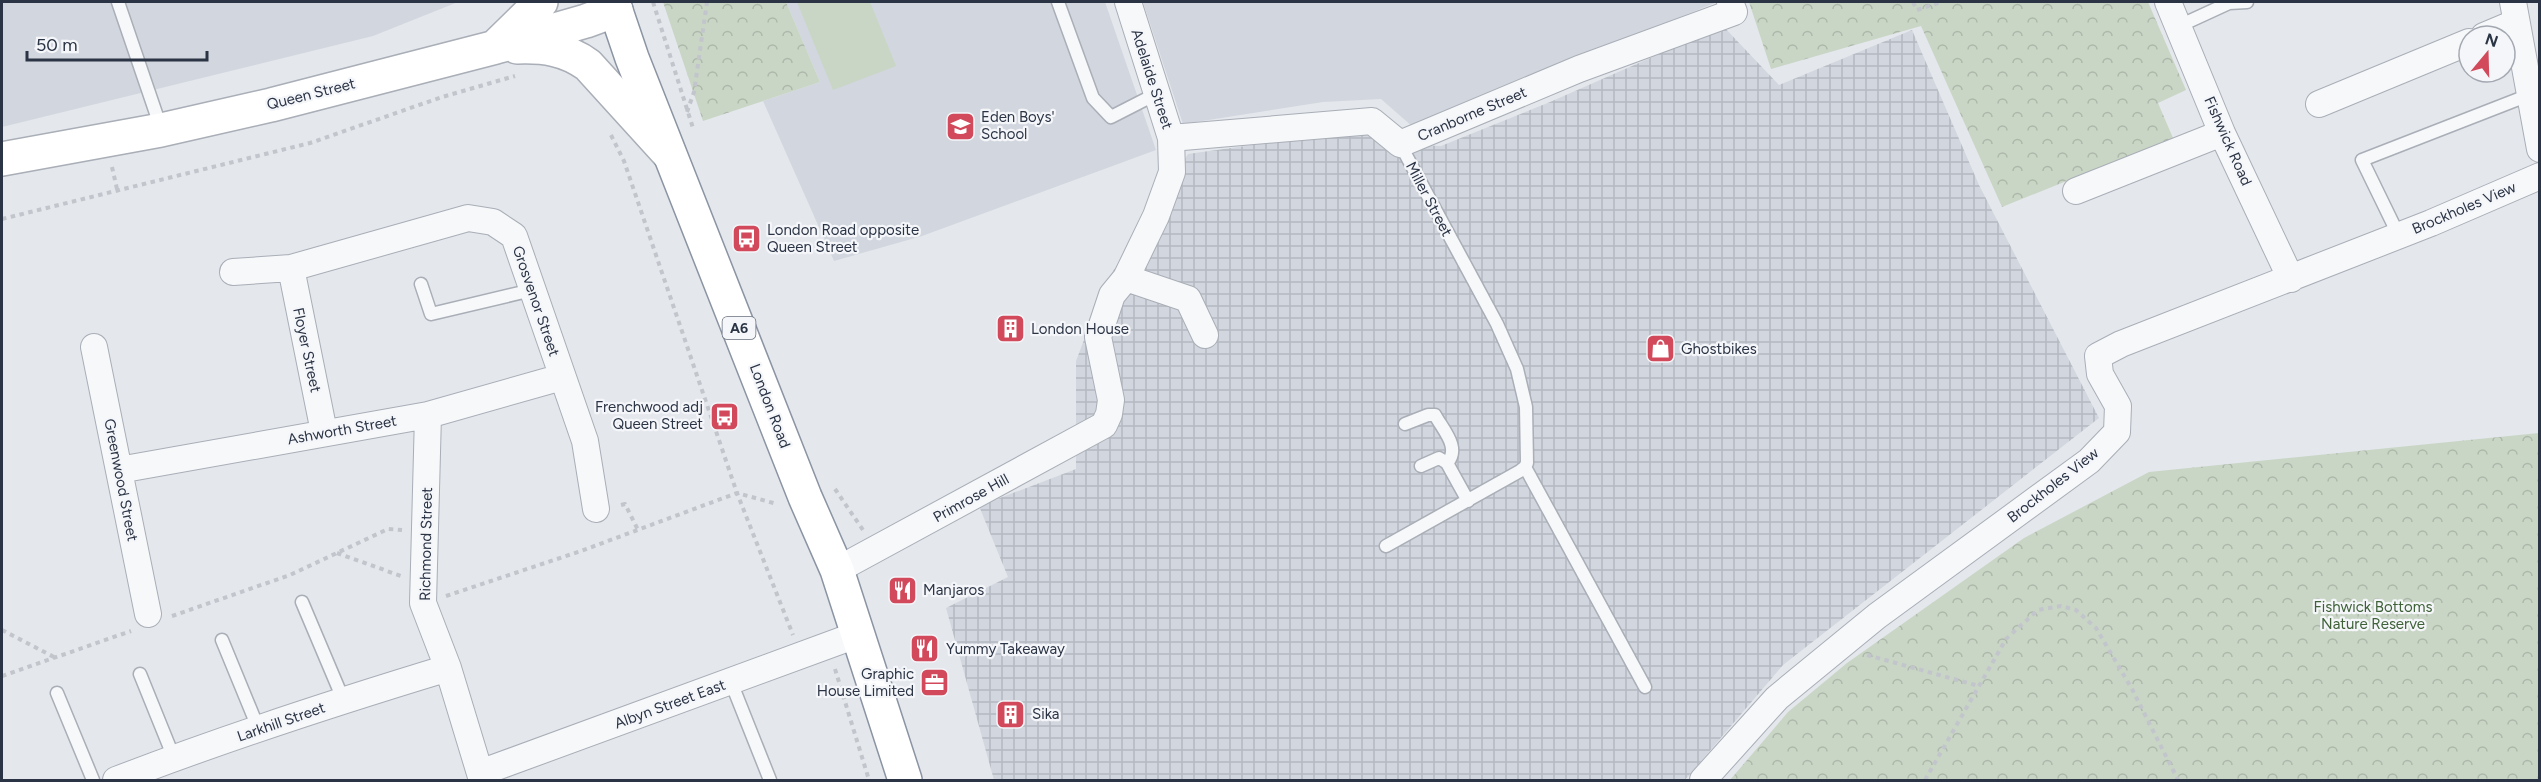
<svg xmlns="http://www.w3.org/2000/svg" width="2541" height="782" font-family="Figtree,sans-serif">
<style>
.built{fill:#d2d6de}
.industrial{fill:url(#industrial-grid)}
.grass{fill:#c9d6c5}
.park{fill:url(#park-crowns)}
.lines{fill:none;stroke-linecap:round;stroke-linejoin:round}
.lane-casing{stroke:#a9aeb7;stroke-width:15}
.street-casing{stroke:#a9aeb7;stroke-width:28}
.secondary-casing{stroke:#a9aeb7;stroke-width:36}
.highway-casing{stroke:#8b94a3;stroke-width:36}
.path{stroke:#c2c5cb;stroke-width:4;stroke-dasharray:4.5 4.5;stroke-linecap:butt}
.lane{stroke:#f7f8fa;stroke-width:12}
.street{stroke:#f7f8fa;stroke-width:26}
.secondary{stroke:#fff;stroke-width:33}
.highway{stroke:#fff;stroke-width:33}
.labels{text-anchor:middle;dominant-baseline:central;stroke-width:4.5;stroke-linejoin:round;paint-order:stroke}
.shield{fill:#f4f6f9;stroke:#676e7b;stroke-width:1.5}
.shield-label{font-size:14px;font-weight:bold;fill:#2b3445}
.street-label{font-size:15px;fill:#2b3445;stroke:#f4f6f9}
.poi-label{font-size:15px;fill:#2b3445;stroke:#f4f6f9;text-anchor:start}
.park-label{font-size:15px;fill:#3f6138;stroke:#f4f6f9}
</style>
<defs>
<pattern id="industrial-grid" width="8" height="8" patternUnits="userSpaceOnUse" patternTransform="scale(1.5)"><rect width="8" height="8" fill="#d2d6de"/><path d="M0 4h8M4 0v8" fill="none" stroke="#b4b8c0"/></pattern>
<pattern id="park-crowns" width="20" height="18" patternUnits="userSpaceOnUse" patternTransform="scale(1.5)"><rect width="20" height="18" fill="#c9d6c5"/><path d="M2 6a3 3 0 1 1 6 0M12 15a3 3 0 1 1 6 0" fill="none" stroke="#adb8ab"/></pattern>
</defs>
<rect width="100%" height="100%" fill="#e4e7ec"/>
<path class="built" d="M2,2H458L373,36L2,127Z
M786,2H1105L1156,150L922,236L834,261L763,101L820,82Z
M1143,2H1717L1413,127L1381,99L1323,102L1183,124Z"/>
<path class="industrial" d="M1723,26L1779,85L1912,30L1979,185L2099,418L1783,665L1685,780H994L946,608L1008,577L979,506L1076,469V361L1106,282L1188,154L1325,135L1371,131L1400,144L1441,146L1550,102Z"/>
<path class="grass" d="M797,2H870L896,66L833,90Z"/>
<path class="park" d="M663,2H786L820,82L703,121Z
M1749,2H2148L2186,90L2158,103L2173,138L2002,207L1921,26L1771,69Z
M2539,433V780H1730L1788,712L1847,663L2024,538L2149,472Z"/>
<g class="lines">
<defs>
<path id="lane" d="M118,2L161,128
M1058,2L1093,98L1111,117L1156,94
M2179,26L2229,3L2247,2
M2399,236L2362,160L2529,95
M421,284L431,314L532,290
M1405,424L1428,415H1435C1443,430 1461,448 1447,463L1468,501
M1421,466L1439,458L1447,463
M1525,467L1645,687
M1386,546L1520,471L1525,467L1527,463L1526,407L1517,369L1497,324L1400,144
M302,602L343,699
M222,640L259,730
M140,674L174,758
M731,682L770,780
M57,693L93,780"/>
<path id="street" d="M2168,2L2222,133L2291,279
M2513,2L2540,149
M2484,36L2515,23
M2319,104L2469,42
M1171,138L1372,121L1400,144L1579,69L1734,12L1730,2
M2076,191L2222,133
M291,268L324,432
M233,272L291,268L468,218L493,222L514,236L585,441L596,509
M1126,278L1188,299L1205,335
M94,347L148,614
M428,415L423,603L448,668L482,780
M119,470L428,415L562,377
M837,570L1104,425L1109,414L1111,400L1098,337L1112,295L1126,278L1156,216L1172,172L1171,138L1128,2
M480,773L859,634
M116,780C225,738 336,702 448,668
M1703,780L1777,698L1877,616L2089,461L2117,432L2118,406L2100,374L2098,356L2121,344L2431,223L2540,176"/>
<path id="secondary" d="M497,45L541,2
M517,47C544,46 566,49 588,65L668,153
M2,159L161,130L271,105L496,47L586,21L616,10"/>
<path id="highway" d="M613,2L632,58L805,497L837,570L905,780"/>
</defs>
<use href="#lane" class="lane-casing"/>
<use href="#street" class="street-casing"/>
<use href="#secondary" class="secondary-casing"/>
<use href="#highway" class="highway-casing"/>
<path class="path" d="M653,2L693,128
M1913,2L1917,10L1941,2
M687,112L694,92L707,2
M611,135L624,161L737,493L793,635
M112,167L117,189
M2,219L310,143L442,97L515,76
M835,489L863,530
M621,505L625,504L638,530
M337,553L401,576
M446,596L581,551L737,493L777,504
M172,616L290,575L388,529L402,530
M2,630L54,657
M1867,655L1979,686
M835,669L869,780
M2,676L131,631
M1925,780L2006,639L2038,610L2061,606L2076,610L2096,628L2132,689L2178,780"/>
<use href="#lane" class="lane"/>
<use href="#street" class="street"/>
<use href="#secondary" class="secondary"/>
<use href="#highway" class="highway"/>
</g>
<defs>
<symbol id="school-square" viewBox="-11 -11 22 22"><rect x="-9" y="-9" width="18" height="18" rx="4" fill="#d1495b" stroke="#f4f6f9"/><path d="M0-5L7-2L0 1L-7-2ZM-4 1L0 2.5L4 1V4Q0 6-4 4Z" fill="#fff"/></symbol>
<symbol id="bus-square" viewBox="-11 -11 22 22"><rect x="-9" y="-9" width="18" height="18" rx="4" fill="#d1495b" stroke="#f4f6f9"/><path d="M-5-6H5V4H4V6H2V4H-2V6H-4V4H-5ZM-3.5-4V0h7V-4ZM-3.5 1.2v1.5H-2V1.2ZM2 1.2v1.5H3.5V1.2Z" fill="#fff"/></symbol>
<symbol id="building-square" viewBox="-11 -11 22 22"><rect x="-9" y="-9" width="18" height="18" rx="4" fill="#d1495b" stroke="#f4f6f9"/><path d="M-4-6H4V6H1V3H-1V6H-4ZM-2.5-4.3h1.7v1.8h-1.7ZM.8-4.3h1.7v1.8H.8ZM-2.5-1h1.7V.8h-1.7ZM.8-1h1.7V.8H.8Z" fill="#fff"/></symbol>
<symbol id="shop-square" viewBox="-11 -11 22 22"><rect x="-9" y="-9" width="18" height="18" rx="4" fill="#d1495b" stroke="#f4f6f9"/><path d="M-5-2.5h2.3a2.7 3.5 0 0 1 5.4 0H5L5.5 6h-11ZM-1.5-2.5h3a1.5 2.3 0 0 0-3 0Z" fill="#fff"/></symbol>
<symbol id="restaurant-square" viewBox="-11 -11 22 22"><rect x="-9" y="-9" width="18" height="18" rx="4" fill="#d1495b" stroke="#f4f6f9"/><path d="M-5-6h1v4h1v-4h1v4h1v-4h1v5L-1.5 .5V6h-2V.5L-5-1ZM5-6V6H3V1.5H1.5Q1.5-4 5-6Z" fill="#fff"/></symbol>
<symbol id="office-square" viewBox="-11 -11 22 22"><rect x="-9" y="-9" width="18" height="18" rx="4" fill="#d1495b" stroke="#f4f6f9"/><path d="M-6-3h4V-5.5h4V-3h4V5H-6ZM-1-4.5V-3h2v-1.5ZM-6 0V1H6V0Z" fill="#fff"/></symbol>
</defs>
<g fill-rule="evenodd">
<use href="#school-square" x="944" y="110" width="33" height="33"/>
<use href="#bus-square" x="730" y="222" width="33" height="33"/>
<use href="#building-square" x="994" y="312" width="33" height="33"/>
<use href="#shop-square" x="1644" y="332" width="33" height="33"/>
<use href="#bus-square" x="708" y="400" width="33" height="33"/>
<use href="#restaurant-square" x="886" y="574" width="33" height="33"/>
<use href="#restaurant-square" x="908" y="632" width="33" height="33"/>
<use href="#office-square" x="918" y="666" width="33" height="33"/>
<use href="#building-square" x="994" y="698" width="33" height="33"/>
</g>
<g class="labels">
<rect class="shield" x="722.5" y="317" width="33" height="22" rx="4.5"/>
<g class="shield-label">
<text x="739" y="328">A6</text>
</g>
<g class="street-label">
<text transform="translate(1152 79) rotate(72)">Adelaide Street</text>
<text transform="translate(311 94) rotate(-14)">Queen Street</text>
<text transform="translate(1472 114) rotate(-23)">Cranborne Street</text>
<text transform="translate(2228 141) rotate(66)">Fishwick Road</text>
<text transform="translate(1429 199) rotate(62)">Miller Street</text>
<text transform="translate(2464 208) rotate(-23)">Brockholes View</text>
<text transform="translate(536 301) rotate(71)">Grosvenor Street</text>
<text transform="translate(307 350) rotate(78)">Floyer Street</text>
<text transform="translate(770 406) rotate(69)">London Road</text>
<text transform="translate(342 430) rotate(-10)">Ashworth Street</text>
<text transform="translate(121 480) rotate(79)">Greenwood Street</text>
<text transform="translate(2053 485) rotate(-38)">Brockholes View</text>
<text transform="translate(971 498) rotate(-29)">Primrose Hill</text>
<text transform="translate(426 544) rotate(-89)">Richmond Street</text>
<text transform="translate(670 704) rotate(-20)">Albyn Street East</text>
<text transform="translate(281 722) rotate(-19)">Larkhill Street</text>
</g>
<g class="poi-label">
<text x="981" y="117">Eden Boys'<tspan x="981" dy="17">School</tspan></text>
<text x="767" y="230">London Road opposite<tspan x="767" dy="17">Queen Street</tspan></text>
<text x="1031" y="329">London House</text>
<text x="1681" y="349">Ghostbikes</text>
<text x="703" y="407" text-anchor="end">Frenchwood adj<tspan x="703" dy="17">Queen Street</tspan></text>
<text x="923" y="590">Manjaros</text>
<text x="946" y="649">Yummy Takeaway</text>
<text x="914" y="674" text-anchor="end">Graphic<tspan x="914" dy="17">House Limited</tspan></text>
<text x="1032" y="714">Sika</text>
</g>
<g class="park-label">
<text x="2373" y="607">Fishwick Bottoms<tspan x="2373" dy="17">Nature Reserve</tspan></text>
</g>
</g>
<rect width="2541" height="782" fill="none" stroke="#2b3445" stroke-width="6"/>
<g transform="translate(2487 54) rotate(19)"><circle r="28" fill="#f4f6f9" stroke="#a4a8b1" stroke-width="1.5"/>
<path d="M0-4.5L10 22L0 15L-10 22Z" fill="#d1495b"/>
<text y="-9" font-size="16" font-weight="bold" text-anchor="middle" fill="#2b3445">N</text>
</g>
<path d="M27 51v9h180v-9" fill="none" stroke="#2b3445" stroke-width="3"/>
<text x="36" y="51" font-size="18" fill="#2b3445" stroke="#f4f6f9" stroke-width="4.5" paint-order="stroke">50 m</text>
</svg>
